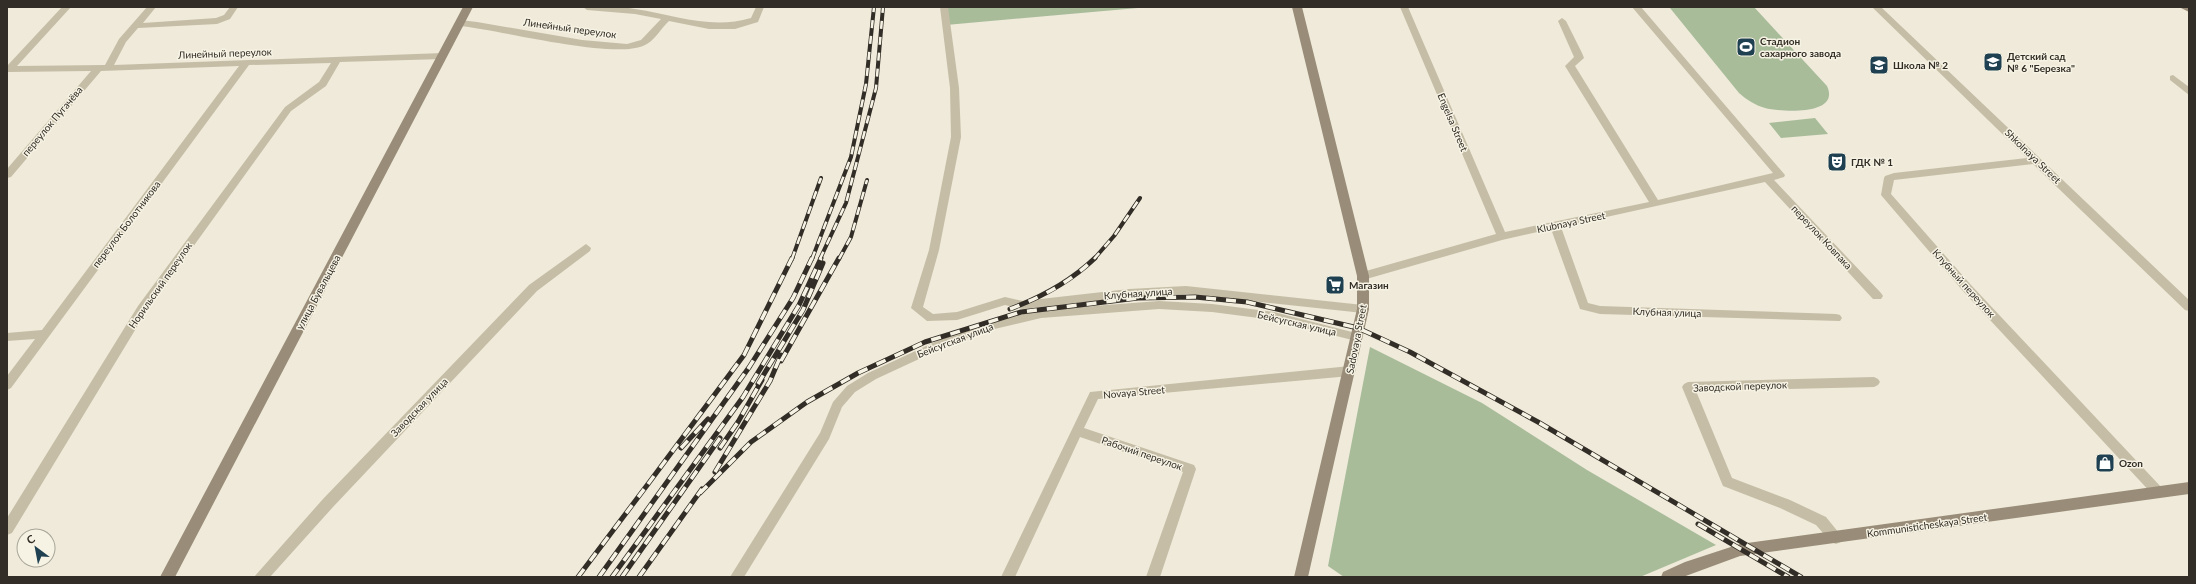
<svg xmlns="http://www.w3.org/2000/svg" width="2196" height="584" font-family="Lato,sans-serif">
<style>
.green{fill:#a8bc9a}
.lines{fill:none;stroke-linecap:round;stroke-linejoin:round}
.street{fill:#c5bda6;fill-rule:evenodd}
.secondary{fill:#998c78;fill-rule:evenodd}
.rail-far1-casing{stroke:#322d26;stroke-width:4}
.rail-casing{stroke:#322d26;stroke-width:5}
.rail-far1{stroke:#f7f3e4;stroke-width:2.5;stroke-dasharray:8;stroke-linecap:butt}
.rail{stroke:#f7f3e4;stroke-width:3.5;stroke-dasharray:10;stroke-linecap:butt}
.labels{text-anchor:middle;dominant-baseline:central;stroke-width:3;stroke-linejoin:round;paint-order:stroke}
.street-label{font-size:10px;fill:#322d26;stroke:#f7f3e4}
.poi-label{font-size:10px;font-weight:bold;fill:#322d26;stroke:#f7f3e4;text-anchor:start}
</style>
<rect width="100%" height="100%" fill="#efead9"/>
<path class="green" d="M943,7H1149L946,25Z
M1754,7L1827,86C1841,116 1781,112 1765,108C1755,105 1747,100 1739,93L1670,8Z
M1815,118L1828,134L1781,138L1769,123Z
M1370,347L1482,403L1587,470L1716,545L1640,577H1344L1328,566Z"/>
<g class="lines">
<path class="street" d="M62,7H71L17,66L105,65L119,39L147,7H156L143,23L216,18L224,15L230,7H238L230,19L217,24L138,28L126,42L114,65L443,53L447,56L443,59L340,62L326,86L291,111L146,312L12,533L7,535V518L138,306L285,107L319,82L331,63L249,65L11,388L7,390V376L35,339L7,341V333L42,330L239,66L101,71L11,177L7,178V169L91,71L7,72V66Z
M583,7C600,7 618,6 635,9C676,15 711,30 751,18L756,7H764L758,22L735,29H709L669,21C661,28 654,42 643,46C610,59 501,30 460,26L456,23L460,20L477,22L582,40L627,44L641,40L661,19L635,14L587,10Z
M940,7H948L959,88L961,137L939,250L923,307L933,314L957,312L1005,297L1023,301L1129,289L1186,286L1363,305L1367,306L1369,309L1367,312L1363,313L1186,294L1129,297L1023,309L1005,305L957,320L927,321L911,308L929,250L951,137L950,88Z
M1400,7H1408L1505,232L1649,202L1565,66L1574,57L1558,21L1562,18L1566,21L1582,53L1584,58L1575,66L1658,200L1773,173L1632,7H1641L1785,175L1784,177L1774,180L1881,293L1883,296L1881,299H1873L1765,182L1561,227L1588,303L1600,306L1836,314L1840,315L1842,318L1840,321L1600,314L1580,309L1551,229L1502,240L1363,280L1359,279L1358,276L1359,273L1496,234Z
M1872,7H1881L2189,300V311L2185,310L2033,164L1894,180L1891,194L1971,285L2162,488L2164,492L2162,496L2158,497L2154,496L1963,291L1881,195L1884,178L1885,176L1894,173L2027,158Z
M2173,75L2189,87V95L2170,80V76Z
M586,244L591,248L590,251L537,291L333,507L270,577H254L323,499L529,285Z
M1159,301L1212,304L1274,312L1356,333L1360,334L1362,337L1360,340L1356,341L1274,320L1212,312L1159,309L1041,318L986,331L947,346L876,379L855,392L842,407L829,439L744,577H730L820,433L833,402L847,386L868,373L939,340L984,323L1041,310Z
M1350,366L1354,368L1356,371L1354,374L1350,376L1098,399L1084,428L1194,465L1196,469L1160,577H1146L1183,472L1080,437L1015,577H1001L1090,392Z
M1874,377L1878,379L1880,382L1878,385L1874,387L1696,391L1732,478L1790,500L1826,517L1843,538L1841,542L1836,544L1831,542L1816,525L1780,508L1723,486L1682,387L1684,384L1688,382Z"/>
<path class="secondary" d="M463,7H473L175,577H160Z
M1292,7H1302L1369,276V309L1308,577H1294L1357,309V276Z
M2179,7H2189V12Z
M2189,482V494L1740,556L1683,577H1661L1663,572L1685,562L1740,544Z"/>
<defs>
<path id="rail-far1" d="M792,259L821,178
M812,259L851,157L866,84L874,7
M820,259L846,203L876,88L883,7
M839,259L851,237L867,180
M1094,259L1114,236L1140,198"/>
<path id="rail" d="M1010,309C1042,297 1070,282 1095,258
M781,361L839,258
M748,369L793,298L812,258
M758,384L803,310L823,263
M681,448L708,419
M720,448L738,422L762,380
M715,472L770,381L781,355
M648,484L744,355L792,258
M700,493L751,442L807,402L858,373L925,342L1021,312L1138,298L1195,297L1247,302L1358,328L1410,352L1538,422L1801,577
M1698,524L1788,577
M578,577L651,480
M599,577L750,366
M612,577L743,397L799,305L821,258
M622,577L720,438
M639,577L702,489"/>
</defs>
<use href="#rail-far1" class="rail-far1-casing"/>
<use href="#rail" class="rail-casing"/>
<use href="#rail-far1" class="rail-far1"/>
<use href="#rail" class="rail"/>
</g>
<defs>
<symbol id="stadium-square" viewBox="-11 -11 22 22"><rect x="-9" y="-9" width="18" height="18" rx="4" fill="#1f4050" stroke="#f7f3e4"/><path d="M0-5a6.5 5 0 1 0 0 10a6.5 5 0 1 0 0-10ZM-3.5-1.8h7v3.6h-7Z" fill="#fff"/></symbol>
<symbol id="school-square" viewBox="-11 -11 22 22"><rect x="-9" y="-9" width="18" height="18" rx="4" fill="#1f4050" stroke="#f7f3e4"/><path d="M0-5L7-2L0 1L-7-2ZM-4 1L0 2.5L4 1V4Q0 6-4 4Z" fill="#fff"/></symbol>
<symbol id="theatre-square" viewBox="-11 -11 22 22"><rect x="-9" y="-9" width="18" height="18" rx="4" fill="#1f4050" stroke="#f7f3e4"/><path d="M-5-5.5Q0-4 5-5.5V0Q5 5 0 6Q-5 5-5 0ZM-3.3-2.5H-1v1.5H-3.3ZM1-2.5H3.3v1.5H1ZM-2.8 1Q0 5.5 2.8 1Z" fill="#fff"/></symbol>
<symbol id="supermarket-square" viewBox="-11 -11 22 22"><rect x="-9" y="-9" width="18" height="18" rx="4" fill="#1f4050" stroke="#f7f3e4"/><path d="M-6-5.5h2.5l.6 2H6L4.5 2H-2.5L-4.4-4H-6ZM-1.5 3.2a1.3 1.3 0 1 0 .1 0ZM3 3.2a1.3 1.3 0 1 0 .1 0Z" fill="#fff"/></symbol>
<symbol id="shop-square" viewBox="-11 -11 22 22"><rect x="-9" y="-9" width="18" height="18" rx="4" fill="#1f4050" stroke="#f7f3e4"/><path d="M-5-2.5h2.3a2.7 3.5 0 0 1 5.4 0H5L5.5 6h-11ZM-1.5-2.5h3a1.5 2.3 0 0 0-3 0Z" fill="#fff"/></symbol>
</defs>
<g fill-rule="evenodd">
<use href="#stadium-square" x="1735" y="36" width="22" height="22"/>
<use href="#school-square" x="1982" y="51" width="22" height="22"/>
<use href="#school-square" x="1868" y="54" width="22" height="22"/>
<use href="#theatre-square" x="1826" y="151" width="22" height="22"/>
<use href="#supermarket-square" x="1324" y="274" width="22" height="22"/>
<use href="#shop-square" x="2094" y="452" width="22" height="22"/>
</g>
<g class="labels">
<g class="street-label">
<text transform="translate(570 28) rotate(8)">Линейный переулок</text>
<text transform="translate(225 53) rotate(-2)">Линейный переулок</text>
<text transform="translate(52 121) rotate(-50)">переулок Пугачёва</text>
<text transform="translate(1453 122) rotate(67)">Engelsa Street</text>
<text transform="translate(2033 156) rotate(44)">Shkolnaya Street</text>
<text transform="translate(1571 222) rotate(-12)">Klubnaya Street</text>
<text transform="translate(126 224) rotate(-53)">переулок Болотникова</text>
<text transform="translate(1822 237) rotate(47)">переулок Ковпака</text>
<text transform="translate(1964 283) rotate(48)">Клубный переулок</text>
<text transform="translate(160 285) rotate(-55)">Норильский переулок</text>
<text transform="translate(318 292) rotate(-62)">улица Бувальцева</text>
<text transform="translate(1138 293) rotate(-4)">Клубная улица</text>
<text transform="translate(1667 312) rotate(2)">Клубная улица</text>
<text transform="translate(1297 323) rotate(13)">Бейсугская улица</text>
<text transform="translate(1356 339) rotate(-79)">Sadovaya Street</text>
<text transform="translate(955 340) rotate(-21)">Бейсугская улица</text>
<text transform="translate(1740 386) rotate(-2)">Заводской переулок</text>
<text transform="translate(1134 392) rotate(-5)">Novaya Street</text>
<text transform="translate(419 407) rotate(-46)">Заводская улица</text>
<text transform="translate(1142 453) rotate(19)">Рабочий переулок</text>
<text transform="translate(1927 525) rotate(-8)">Kommunisticheskaya Street</text>
</g>
<g class="poi-label">
<text x="1760" y="41">Стадион<tspan x="1760" dy="12">сахарного завода</tspan></text>
<text x="2007" y="56">Детский сад<tspan x="2007" dy="12">№ 6 "Березка"</tspan></text>
<text x="1893" y="65">Школа № 2</text>
<text x="1851" y="162">ГДК № 1</text>
<text x="1349" y="285">Магазин</text>
<text x="2119" y="463">Ozon</text>
</g>
</g>
<rect width="2196" height="584" fill="none" stroke="#322d26" stroke-width="16"/>
<g transform="translate(36 548) rotate(328)"><circle r="19" fill="#f7f3e4" stroke="#a8a498"/>
<path d="M0-3L7 15L0 10L-7 15Z" fill="#1f4050"/>
<text y="-6" font-size="11" font-weight="bold" text-anchor="middle" fill="#322d26">С</text>
</g>
</svg>
